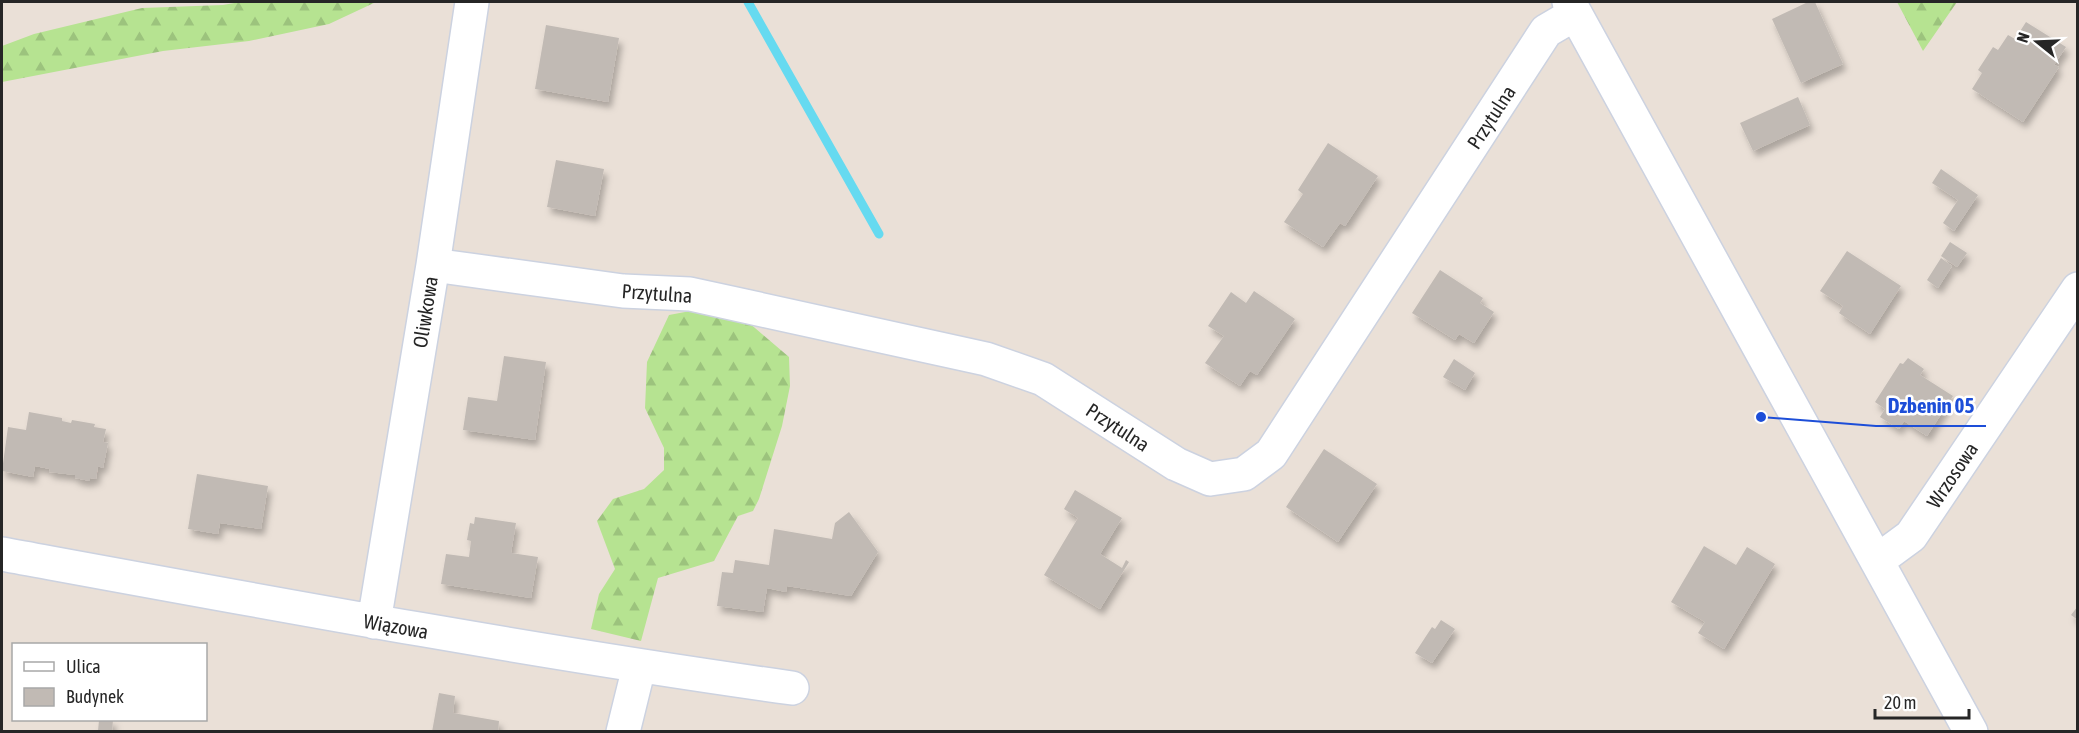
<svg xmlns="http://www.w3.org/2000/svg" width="2079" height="733" font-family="'Asap Condensed',sans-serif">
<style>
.forest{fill:url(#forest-firs)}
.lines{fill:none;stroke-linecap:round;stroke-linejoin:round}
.stream{stroke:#66daf0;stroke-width:9}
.building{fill:#c1bab4;filter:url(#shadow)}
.minor-casing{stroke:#ccd2e0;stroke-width:36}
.minor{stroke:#fff;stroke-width:33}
.labels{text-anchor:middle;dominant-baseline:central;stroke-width:5;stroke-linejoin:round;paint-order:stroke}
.street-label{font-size:20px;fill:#262626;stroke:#fff}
.leader{fill:none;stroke:#1d4ed8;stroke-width:2}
.callout-dot{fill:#1d4ed8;stroke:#fff;stroke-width:2}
.callout-label{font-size:21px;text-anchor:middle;font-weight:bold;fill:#1d4ed8;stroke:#fff;stroke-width:5;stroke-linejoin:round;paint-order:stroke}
</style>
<defs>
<pattern id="forest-firs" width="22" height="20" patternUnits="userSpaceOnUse" patternTransform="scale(1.5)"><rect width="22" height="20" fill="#b6e391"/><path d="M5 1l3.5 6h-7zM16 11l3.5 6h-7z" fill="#9cc37d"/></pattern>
<filter id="shadow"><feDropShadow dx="3.5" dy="6" stdDeviation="3" flood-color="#0004"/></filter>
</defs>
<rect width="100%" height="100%" fill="#eae0d7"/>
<path class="forest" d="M240,2H376L329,24L249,41L163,51L2,82V46L34,34L142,8L223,5Z
M1897,2H1957L1923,51Z
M701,309L748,322L789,357L790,386L782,426L759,499L753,511L738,516L714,561L658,578L641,641L591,629L599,594L615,569L597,521L613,499L644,489L664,470V448L645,408L647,362L669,315Z"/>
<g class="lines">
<path class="stream" d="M748,2L879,234"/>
</g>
<path class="building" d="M1808,2H1815L1843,64L1801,83L1772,19Z
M2026,22L2066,47L2054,65L2059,67L2023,122L1972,89L1982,73L1978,70L1993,47L1998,50L2008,35L2015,39Z
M546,25L619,38L608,102L535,89Z
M1798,97L1810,125L1753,151L1740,123Z
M1328,143L1378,176L1345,226L1340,223L1323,247L1284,222L1303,194L1298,190Z
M556,160L604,169L595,216L547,207Z
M1941,169L1978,195L1954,231L1943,223L1958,200L1932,183Z
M1950,242L1967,253L1957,267L1941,256Z
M1847,251L1901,286L1870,334L1839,313L1843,306L1820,291Z
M1941,258L1952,266L1938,288L1927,280Z
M1440,270L1483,298L1480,303L1494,312L1474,343L1459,334L1455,340L1412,313Z
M1254,291L1295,319L1257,375L1250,371L1240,386L1205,363L1224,336L1208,326L1231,292L1246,303Z
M504,356L546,362L535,440L463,430L468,397L497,401Z
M1908,358L1924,369L1920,375L1953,396L1927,436L1904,421L1899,429L1880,417L1885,409L1875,402L1900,363L1903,364Z
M1454,359L1475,373L1465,390L1443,377Z
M29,412L62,418V421L71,423L72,420L95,424L94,427L106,429L103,442L108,443L103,468L98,466L96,479L90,478V481L75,478V475L49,472L50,469L35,466L33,477L2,471L8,427L26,430Z
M1324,449L1377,484L1338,542L1286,507Z
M197,474L268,486L261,529L220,523L218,534L188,529Z
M1075,490L1122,518L1100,554L1122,568L1126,560L1129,562L1100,609L1044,575L1078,518L1064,509Z
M849,512L878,552L851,596L787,586L786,592L767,588L763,612L717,606L722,572L733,573L735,560L769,565L774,529L832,539L835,523Z
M475,517L516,523L511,553L538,557L531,598L441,584L446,554L469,557L471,541L467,540L470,523L474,524Z
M1704,546L1736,565L1747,547L1775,564L1724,649L1698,633L1705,622L1671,602Z
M2078,606V620L2071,615Z
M1441,620L1455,629L1432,663L1415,653L1432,627L1435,629Z
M439,693L455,696L453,713L499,721L498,732H432Z
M99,720H113L112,732L98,731Z"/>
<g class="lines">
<defs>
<path id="minor" d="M1569,2L1971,732
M433,265L623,291L690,294L986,359L1043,379L1176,464L1210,479L1244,474L1271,454L1546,31L1575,14
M2,554C264,602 527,651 792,688
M1877,561L1911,536L2078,289
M374,622L433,265L472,2
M623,732L639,667"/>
</defs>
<use href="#minor" class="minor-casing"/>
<use href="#minor" class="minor"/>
</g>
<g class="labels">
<g class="street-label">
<text transform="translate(1491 117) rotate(-57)">Przytulna</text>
<text transform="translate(657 293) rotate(4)">Przytulna</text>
<text transform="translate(425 312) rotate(-81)">Oliwkowa</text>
<text transform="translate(1118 427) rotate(33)">Przytulna</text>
<text transform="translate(1952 475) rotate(-56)">Wrzosowa</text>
<text transform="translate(396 626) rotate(10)">Wiązowa</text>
</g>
</g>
<path class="leader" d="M1761 417L1876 426H1986"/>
<circle class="callout-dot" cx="1761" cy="417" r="6"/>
<g class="callout-label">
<text x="1931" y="413">Dzbenin 05</text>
</g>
<rect width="2079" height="733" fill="none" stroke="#262626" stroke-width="6"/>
<rect x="12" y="643" width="195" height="78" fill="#ffffff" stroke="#a8a8a8" stroke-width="1.5"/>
<rect x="24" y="662" width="30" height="9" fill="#ffffff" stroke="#a8a8a8" stroke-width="1.5"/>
<text x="66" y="673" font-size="18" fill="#262626">Ulica</text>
<rect x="24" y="688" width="30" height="18" fill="#c1bab4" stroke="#a8a8a8" stroke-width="1.5"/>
<text x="66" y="703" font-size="18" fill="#262626">Budynek</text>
<g transform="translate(2037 42) rotate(288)" stroke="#ffffff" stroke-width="4.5" paint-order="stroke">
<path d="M0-4.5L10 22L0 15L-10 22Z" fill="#262626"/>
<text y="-9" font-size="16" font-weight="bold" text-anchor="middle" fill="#262626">N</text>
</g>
<path d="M1875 709v9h94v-9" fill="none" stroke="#262626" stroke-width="3"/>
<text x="1884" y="709" font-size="18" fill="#262626" stroke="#ffffff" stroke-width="4.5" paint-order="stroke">20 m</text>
</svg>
